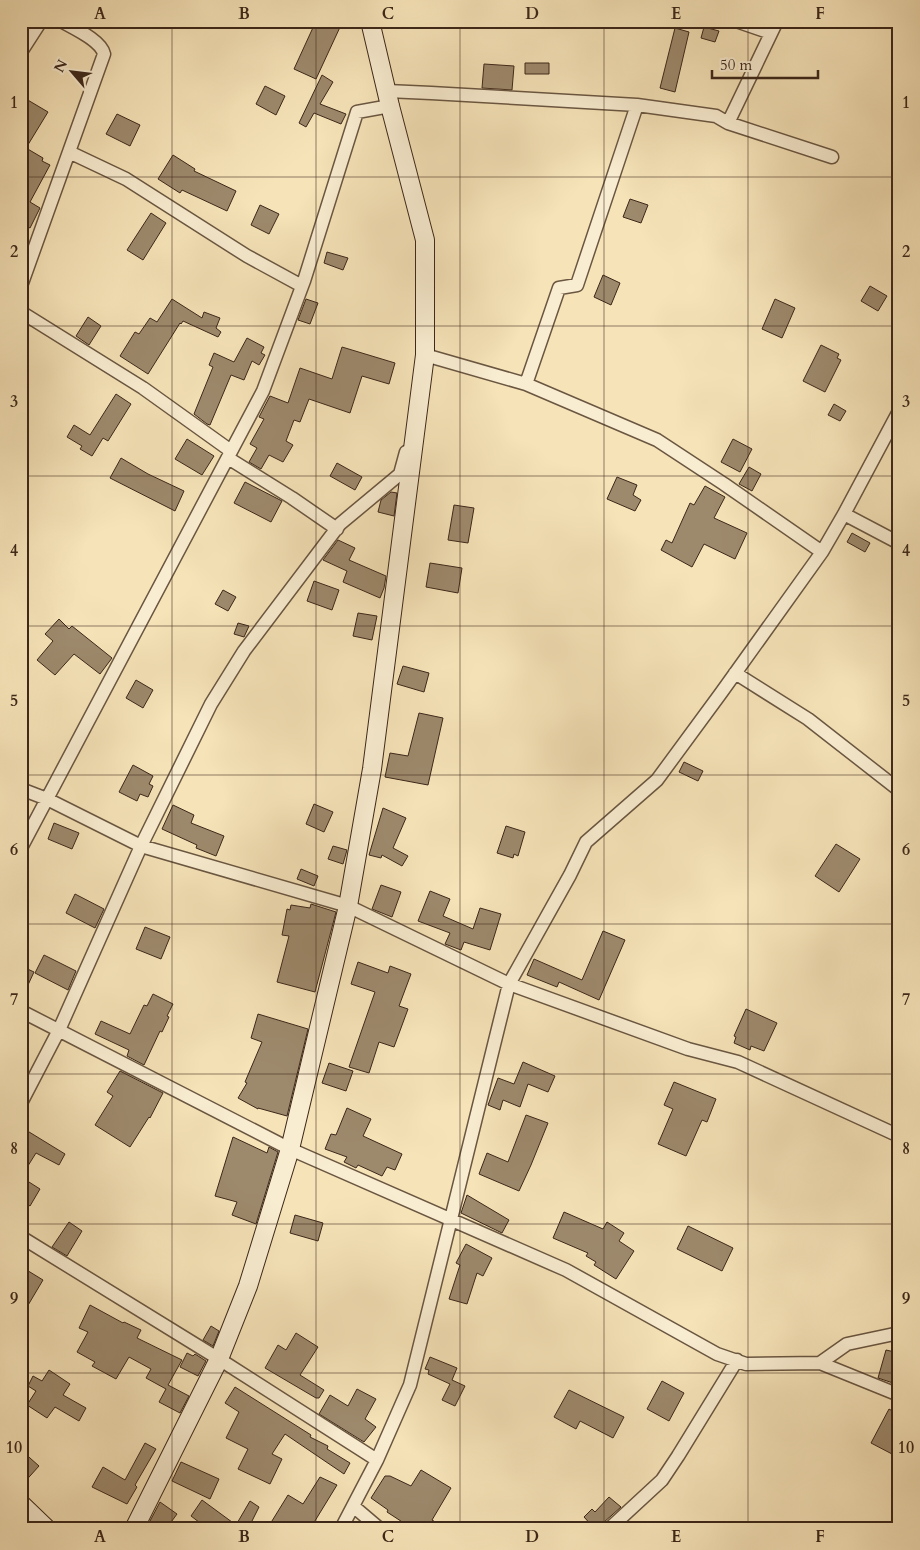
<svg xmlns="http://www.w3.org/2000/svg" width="920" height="1550" font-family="Cardo,serif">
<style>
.building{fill:#9d896c;stroke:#3c2719}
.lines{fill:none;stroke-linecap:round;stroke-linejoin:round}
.street-casing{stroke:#6a5641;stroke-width:15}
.secondary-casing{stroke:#3c2719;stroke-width:20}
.street{stroke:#f9edd1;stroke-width:12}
.secondary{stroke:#f9edd1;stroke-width:18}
.grid{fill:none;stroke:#3c2719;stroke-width:1;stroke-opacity:0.55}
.neatline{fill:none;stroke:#3c2719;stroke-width:2}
.grid-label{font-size:16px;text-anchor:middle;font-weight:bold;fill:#3c2719}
</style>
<rect width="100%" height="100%" fill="#f6e3b8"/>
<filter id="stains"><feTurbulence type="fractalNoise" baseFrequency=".004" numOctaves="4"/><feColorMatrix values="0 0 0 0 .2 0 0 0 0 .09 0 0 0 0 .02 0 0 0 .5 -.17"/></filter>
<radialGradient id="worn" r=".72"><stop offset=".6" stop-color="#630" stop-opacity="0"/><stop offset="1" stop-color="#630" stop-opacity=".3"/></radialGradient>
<path class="building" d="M316,21H332L341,25L316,79L294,69Z
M704,27L719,31L715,42L701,38Z
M675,28L689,32L675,92L660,88Z
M525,63H549V74H525Z
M484,64L514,66L512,90L482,88Z
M322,75L333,82L320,104L346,114L341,124L314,113L306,127L299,123Z
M265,86L285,96L276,115L256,104Z
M21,96L48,112L26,148L43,158L42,161L50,165L30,202L40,208L30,228L21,223Z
M117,114L140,125L130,146L106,134Z
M173,155L195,169L194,171L236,191L227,211L182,190L180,193L158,179Z
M630,199L648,205L641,223L623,217Z
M260,205L279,214L269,234L251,225Z
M151,213L166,223L143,260L127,250Z
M327,252L348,258L343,270L324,263Z
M603,275L620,283L611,305L594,297Z
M870,286L887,296L878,311L861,301Z
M172,299L202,318L204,312L220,318L216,328L221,332L218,337L183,321L181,324L180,323L148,374L120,356L135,332L139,334L150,318L157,322Z
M306,299L318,303L310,324L298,320Z
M775,299L795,308L782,338L762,329Z
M88,317L101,326L89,345L76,336Z
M247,338L264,347L261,353L265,355L259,365L252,361L244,380L231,375L210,425L207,424L194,414L213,367L209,365L214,353L234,362Z
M821,345L839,354L837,358L841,360L825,392L803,381Z
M342,347L395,363L389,384L362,376L350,413L309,399L300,422L294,420L286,441L293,445L283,462L269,455L261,469L249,462L257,448L250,444L264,419L259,417L270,396L288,403L300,368L332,379Z
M116,394L131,404L108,441L103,438L92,456L80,449L82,446L67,437L74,425L90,435Z
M834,404L846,411L840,421L828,415Z
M187,439L214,456L202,475L175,459Z
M733,439L752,449L740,472L721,462Z
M121,458L148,474L184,491L175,511L110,478Z
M337,463L362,477L355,490L330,476Z
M749,467L761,474L752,491L739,484Z
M617,477L637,485L633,495L641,500L635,511L607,499Z
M245,482L282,501L271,522L234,503Z
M705,486L725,497L714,518L747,533L735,559L704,544L692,567L661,550L666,540L672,543L690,503L694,505Z
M391,492L397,493L394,516L378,512L381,500Z
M454,505L474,508L468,543L448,540Z
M852,533L870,543L865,552L847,542Z
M338,540L355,548L349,560L386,576L384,588L380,598L343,582L347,571L323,560Z
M430,563L462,568L458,593L426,587Z
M314,581L339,590L332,610L307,601Z
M223,590L236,597L228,611L215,604Z
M358,613L377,616L372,640L353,636Z
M59,619L69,629L72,626L112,658L100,674L74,654L55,675L37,660L53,641L45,634Z
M238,623L249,626L244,637L234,634Z
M403,666L429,673L424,692L397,684Z
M136,680L153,690L143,708L126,698Z
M419,713L443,718L428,785L385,777L390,753L408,756Z
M684,762L703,771L698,781L679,772Z
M133,765L153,776L149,784L153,786L148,797L140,794L137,801L119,792Z
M314,804L333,812L324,832L306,824Z
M173,805L194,815L191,823L224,836L216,856L196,848L197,845L162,829Z
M383,808L406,818L393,848L408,856L402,866L382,855L381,858L369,855Z
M54,823L79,833L72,849L48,839Z
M506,826L525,832L518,856L514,854L513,858L497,853Z
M836,844L860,859L839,892L815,876Z
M333,846L347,850L343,864L328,859Z
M301,869L318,876L314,886L297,879Z
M381,885L401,892L392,917L372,909Z
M430,891L450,899L443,916L473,929L480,908L501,914L490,950L464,942L461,950L445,944L450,933L418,921Z
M75,894L104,909L95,928L66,913Z
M311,904L336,912L315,992L277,982L289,936L282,935L287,909L290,910L291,905L310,908Z
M145,927L170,937L161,959L136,949Z
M603,931L625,940L599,1000L559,982L557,987L527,975L534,959L582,980Z
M44,955L76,971L68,990L35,973Z
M358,962L388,973L390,966L411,974L399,1006L408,1009L394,1047L379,1042L369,1073L349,1067L375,992L351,984Z
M21,966L34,972L21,1000Z
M153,994L173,1004L167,1016L169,1017L162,1032L160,1031L144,1065L127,1056L129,1050L95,1034L101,1021L130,1034L144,1005L147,1006Z
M746,1009L777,1023L764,1051L751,1046L750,1050L734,1043L736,1037L734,1036Z
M258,1014L308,1029L287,1116L258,1108V1109L238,1098L247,1083L245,1082L262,1042L251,1038Z
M523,1062L555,1076L548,1092L528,1084L520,1107L503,1100L500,1110L488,1105L498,1078L514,1084Z
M329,1063L353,1071L346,1091L322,1083Z
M120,1071L163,1093L150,1118L149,1117L130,1147L95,1125L113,1096L107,1092Z
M674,1082L716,1099L707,1122L702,1120L686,1156L658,1144L673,1109L664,1105Z
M347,1108L371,1119L363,1136L402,1154L395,1170L387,1167L382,1176L358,1165L356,1168L344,1162L347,1157L325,1149L331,1134L336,1135Z
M526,1115L548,1123L531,1165L519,1191L479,1174L487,1153L508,1162Z
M21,1127L65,1154L59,1165L36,1153L21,1177Z
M233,1137L267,1153L269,1147L278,1152L256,1224L232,1215L237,1202L215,1196Z
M21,1177L40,1189L30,1206L21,1200Z
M467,1195L509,1220L502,1233L461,1213Z
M564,1212L603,1229L607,1222L624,1233L619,1241L634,1251L616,1279L594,1265L596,1262L586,1256L588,1253L553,1238Z
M295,1215L323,1223L318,1241L290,1233Z
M69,1222L82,1231L67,1256L52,1247Z
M688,1226L733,1248L722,1271L677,1249Z
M466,1244L492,1258L483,1276L477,1273L467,1304L449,1299L460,1265L456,1263Z
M25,1269L43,1280L21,1317V1275Z
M90,1305L123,1323L124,1322L141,1330L137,1338L182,1360L168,1385L189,1396L180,1413L159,1402L166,1389L146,1378L151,1369L129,1357L116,1379L92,1366L95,1362L77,1352L88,1332L79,1328Z
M211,1326L219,1331L213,1346L203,1340Z
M296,1333L318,1347L300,1375L324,1390L319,1398H316L265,1368L278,1345L286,1350Z
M886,1350L899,1353V1385L878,1378Z
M187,1353L193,1356L195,1354L206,1361L198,1376L180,1367Z
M430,1357L457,1368L452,1380L465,1386L455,1406L442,1400L450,1384L428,1374L429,1370L425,1369Z
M49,1370L70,1384L63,1395L86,1408L79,1421L55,1407L47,1418L27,1405L36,1391L28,1386L33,1376L42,1381Z
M662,1381L684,1393L669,1421L647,1409Z
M235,1387L311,1435L310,1437L328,1446L327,1449L350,1463L344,1474L285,1434L272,1454L282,1459L270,1484L238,1469L248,1449L226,1438L239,1412L225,1403Z
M357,1389L376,1399L365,1419L376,1427L364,1442L319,1414L330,1395L348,1406Z
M569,1390L624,1417L613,1438L580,1421L576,1429L554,1417Z
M889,1409L899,1415V1442L892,1454L871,1443Z
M145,1443L156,1449L135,1485L137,1487L127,1504L92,1487L103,1467L125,1480Z
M21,1450L39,1466L21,1486Z
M181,1462L219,1479L210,1499L172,1481Z
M421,1470L451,1488L432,1520L447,1529H413L387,1512L388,1510L371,1498L385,1476H390L411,1486Z
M320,1477L337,1485L310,1529H267L288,1495L303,1504Z
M609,1497L621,1507L603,1523L601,1529H595L584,1517L592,1509L595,1512Z
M202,1500L236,1525L250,1501L259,1507L248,1529H208L191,1516Z
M160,1502L177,1514L166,1529H161L150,1521Z"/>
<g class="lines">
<defs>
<path id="street" d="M736,21L771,33
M21,52L41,21
M387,91L431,93L637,105L716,116L728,123L832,157
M728,123L777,21
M69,152L126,179L247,256L302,286
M21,286L104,54C101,40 73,28 61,21
M21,312L143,388L231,451
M425,355L526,384L657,440L724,484L822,552
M526,384L559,288L577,285L637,105
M228,458L292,498L337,529
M844,514L899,543
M735,673L808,719L899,790
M21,789L47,799L141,846L348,906L509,984L688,1049L738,1062L899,1136
M21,848L263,391L304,281L357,112L390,106
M21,1011L290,1149L566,1270L717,1354L746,1364L820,1363L847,1344L899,1333
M21,1103L59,1030L141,846L211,704L244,651L340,524L400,474L406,452
M21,1237L219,1359L377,1460
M820,1363L899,1395
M353,1506L380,1529
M341,1529L377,1460L410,1385L509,984L570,875L586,842L657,780L721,693L822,552L844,514L899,411
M609,1529L662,1480L678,1456L737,1360"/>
<path id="secondary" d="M21,1504L47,1529
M134,1529L219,1359L248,1286L290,1149L348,906L372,769L425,355V240L390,106L370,21"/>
</defs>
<use href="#street" class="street-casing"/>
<use href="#secondary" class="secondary-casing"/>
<use href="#street" class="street"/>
<use href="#secondary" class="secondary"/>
</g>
<path class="grid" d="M172,21V1529M316,21V1529M460,21V1529M604,21V1529M748,21V1529M21,177H899M21,326H899M21,476H899M21,626H899M21,775H899M21,924H899M21,1074H899M21,1224H899M21,1373H899"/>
<rect width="920" height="1550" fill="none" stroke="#f6e3b8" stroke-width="55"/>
<g transform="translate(72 72) rotate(298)" stroke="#f9edd1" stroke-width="4" paint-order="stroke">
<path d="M0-4L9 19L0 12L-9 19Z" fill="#3c2719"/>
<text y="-8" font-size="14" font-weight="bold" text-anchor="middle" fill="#3c2719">N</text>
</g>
<path d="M712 70v8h106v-8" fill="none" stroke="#3c2719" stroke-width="2.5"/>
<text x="720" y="70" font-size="15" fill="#3c2719" stroke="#f9edd1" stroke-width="4" paint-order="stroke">50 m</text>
<rect x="28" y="28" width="864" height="1494" class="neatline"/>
<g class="grid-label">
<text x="100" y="19">A</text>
<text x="244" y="19">B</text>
<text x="388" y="19">C</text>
<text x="532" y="19">D</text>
<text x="676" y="19">E</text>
<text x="820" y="19">F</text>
<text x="14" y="108">1</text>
<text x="906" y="108">1</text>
<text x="14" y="257">2</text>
<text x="906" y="257">2</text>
<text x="14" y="407">3</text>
<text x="906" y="407">3</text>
<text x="14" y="556">4</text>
<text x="906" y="556">4</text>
<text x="14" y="706">5</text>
<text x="906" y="706">5</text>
<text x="14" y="855">6</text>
<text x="906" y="855">6</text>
<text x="14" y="1005">7</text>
<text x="906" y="1005">7</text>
<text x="14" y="1154">8</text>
<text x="906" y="1154">8</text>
<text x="14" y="1304">9</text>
<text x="906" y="1304">9</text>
<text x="14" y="1453">10</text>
<text x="906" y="1453">10</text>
<text x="100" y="1542">A</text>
<text x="244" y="1542">B</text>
<text x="388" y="1542">C</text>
<text x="532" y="1542">D</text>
<text x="676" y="1542">E</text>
<text x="820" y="1542">F</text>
</g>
<rect width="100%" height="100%" filter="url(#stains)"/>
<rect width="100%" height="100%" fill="url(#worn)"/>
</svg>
